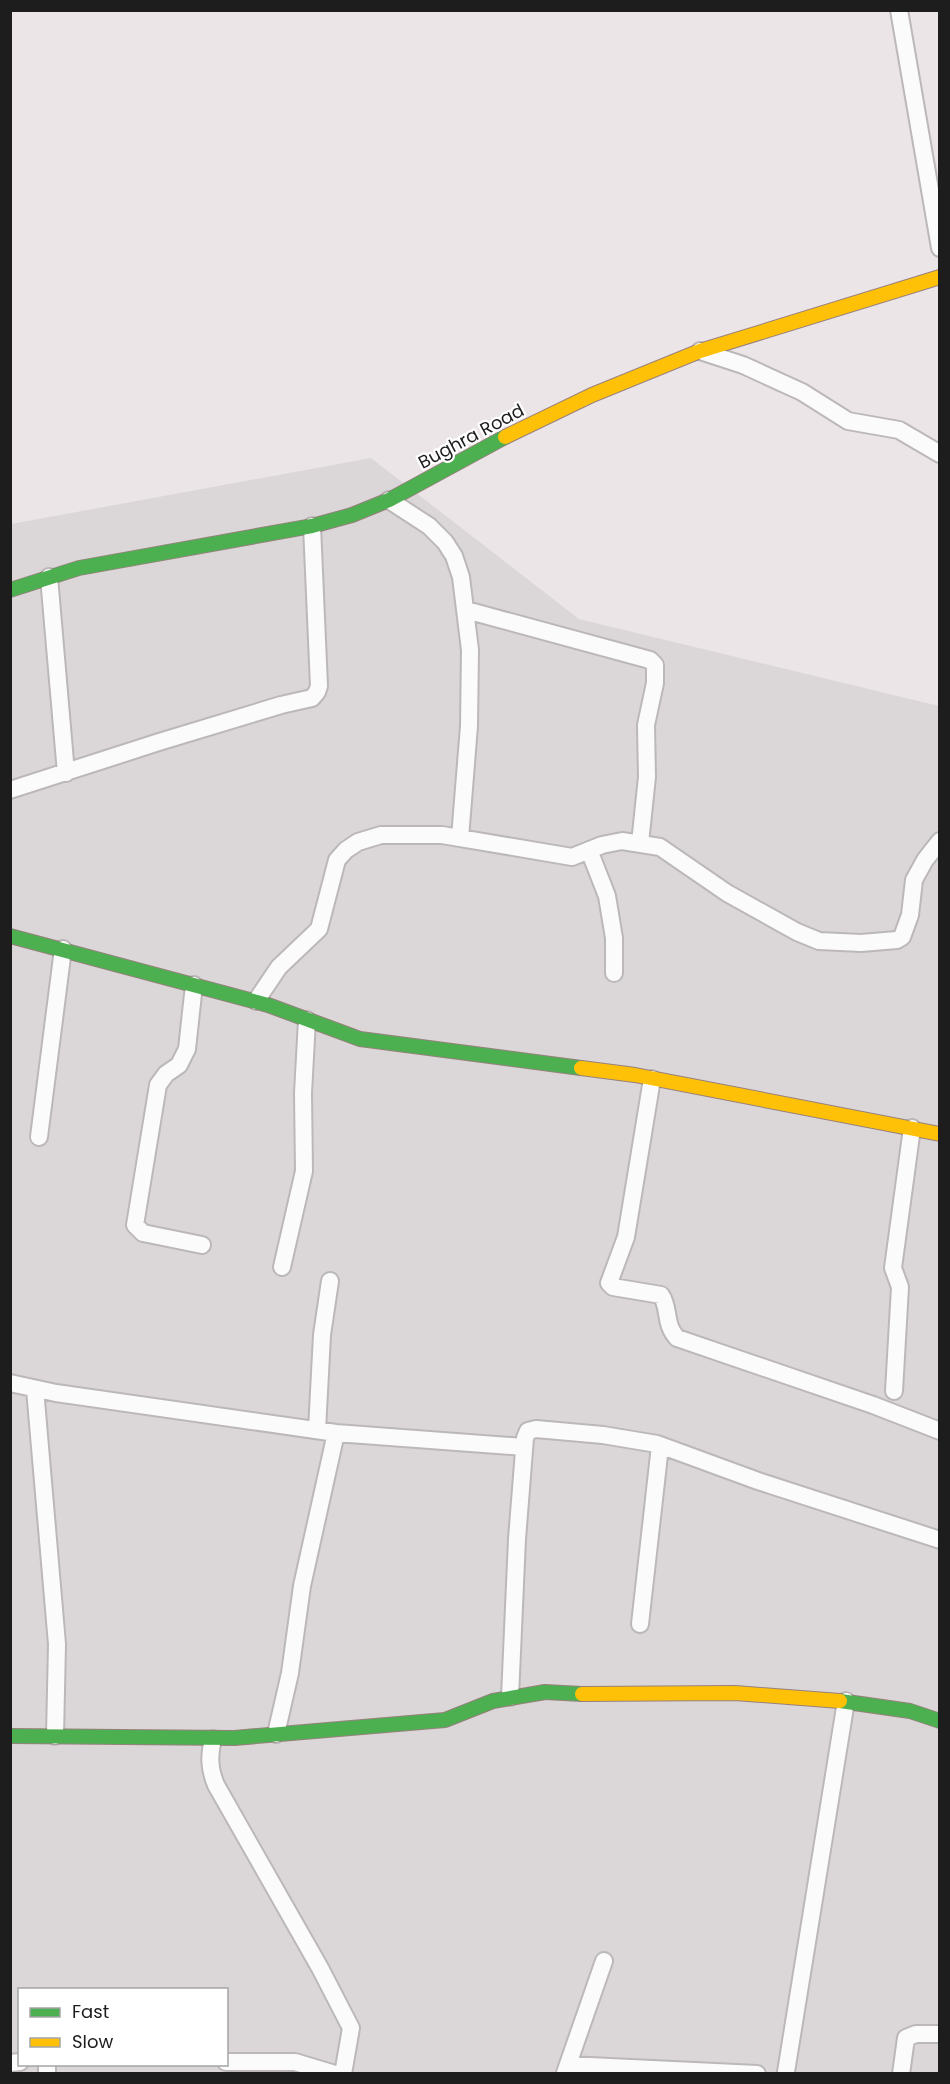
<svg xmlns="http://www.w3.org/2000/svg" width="950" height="2084" font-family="Poppins,sans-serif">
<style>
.residential{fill:#dbd7d8;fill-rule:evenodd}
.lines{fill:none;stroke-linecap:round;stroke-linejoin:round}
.street-casing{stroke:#bcb8b9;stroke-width:20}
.fast-casing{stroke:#97807d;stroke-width:16}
.slow-casing{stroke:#97807d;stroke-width:16}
.street{stroke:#fcfbfb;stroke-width:16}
.fast{stroke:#4caf50;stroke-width:14}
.slow{stroke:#ffc107;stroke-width:14}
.labels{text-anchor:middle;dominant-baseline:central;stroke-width:4.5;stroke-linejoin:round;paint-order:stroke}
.street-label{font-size:18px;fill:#1d1d1d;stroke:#fff}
</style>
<rect width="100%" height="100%" fill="#ece5e7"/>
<path class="residential" d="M371,458L579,619L939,706V2073L11,2074V524ZM20,1990H226V2064H20Z"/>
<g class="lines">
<defs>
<path id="street" d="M899,10L940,248
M700,351L743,365L802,392L848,421L899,430L940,454
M389,500L429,526L445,542L454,556L461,577L470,650L469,726L460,838
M49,577L66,773
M466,610L650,660L655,665V683L646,725L647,777L640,843
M10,790L159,742L281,705L312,698L317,692L319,686L312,526
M589,850L607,896L614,938V973
M194,985L187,1049L179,1065L166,1074L158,1085L135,1225L143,1233L202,1245
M256,1001L279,967L319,929L337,860L346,850L358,842L381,835H442L572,857L602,845L622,841L660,847L727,893L797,932L819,941L861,943L897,940L902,937L910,915L914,880L925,860L940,841
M652,1079L626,1237L609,1283L613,1287L661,1295C670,1308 664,1324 677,1338L873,1405L940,1431
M39,1137L63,949
M282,1267L304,1171L303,1093L307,1020
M10,1383L56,1393L336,1433L524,1447
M35,1389L57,1644L55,1736
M894,1391L900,1287L893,1268L912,1128
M317,1430L322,1335L330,1281
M640,1624L660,1446
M510,1697L517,1539L525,1438L528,1431L536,1429L603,1435L657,1444L758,1481L940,1540
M276,1734L290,1673L302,1586L336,1433
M213,1739C209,1756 209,1768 216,1785L320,1968L351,2028L343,2074
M226,2062H295L335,2074
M10,2063L20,2062
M47,2064V2074
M568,2065L757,2074
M786,2072L846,1701
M565,2073L604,1961
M901,2074L906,2038L916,2034H940"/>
<path id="fast" d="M10,590L79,568L312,526L352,515L389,500L505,437
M10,936L268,1005L360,1039L581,1068
M840,1701L910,1711L940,1721
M10,1736L234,1738L445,1720L493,1701L545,1692L582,1694"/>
<path id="slow" d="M505,437L592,395L700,351L940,277
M581,1068L635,1075L940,1134
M582,1694L735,1693L840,1701"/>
</defs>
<use href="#street" class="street-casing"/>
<use href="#fast" class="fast-casing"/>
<use href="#slow" class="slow-casing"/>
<use href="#street" class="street"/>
<use href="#fast" class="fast"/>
<use href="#slow" class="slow"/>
</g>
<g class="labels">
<g class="street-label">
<text transform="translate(471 436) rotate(-28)">Bughra Road</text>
</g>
</g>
<rect width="950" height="2084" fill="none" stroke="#1d1d1d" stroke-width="24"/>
<rect x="18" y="1988" width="210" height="78" fill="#ffffff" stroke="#a5a5a5" stroke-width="1.5"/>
<rect x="30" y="2008" width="30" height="9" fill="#4caf50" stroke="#a5a5a5" stroke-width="1.5"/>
<text x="72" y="2018" font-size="18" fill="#1d1d1d">Fast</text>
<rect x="30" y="2038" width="30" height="9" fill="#ffc107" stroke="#a5a5a5" stroke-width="1.5"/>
<text x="72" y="2048" font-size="18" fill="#1d1d1d">Slow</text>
</svg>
